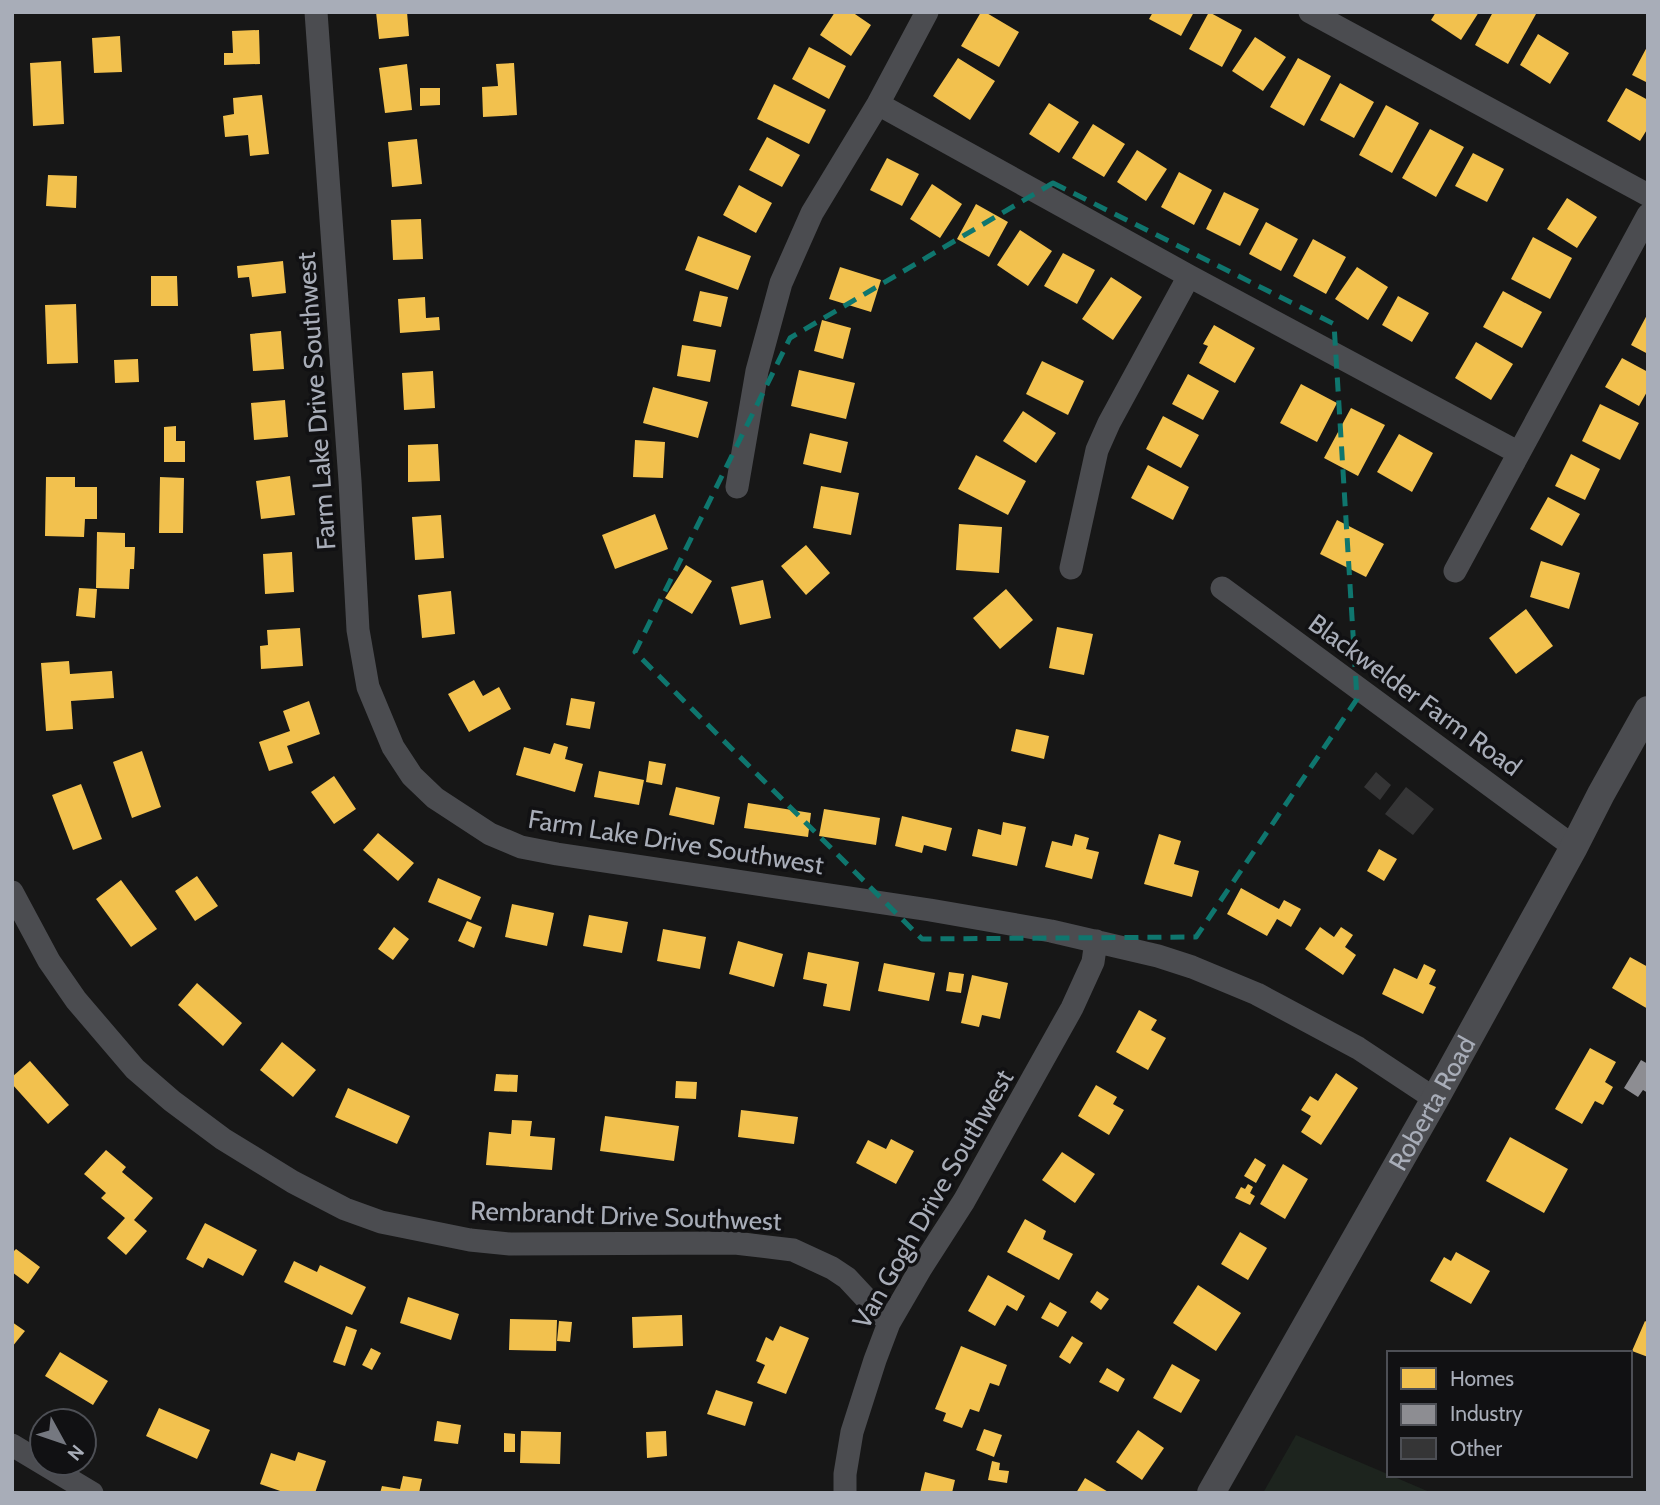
<svg xmlns="http://www.w3.org/2000/svg" width="1660" height="1505" font-family="Cabin,sans-serif">
<style>
.green{fill:#1d241e}
.homes{fill:#f2c14e}
.industry{fill:#8d8d92}
.building{fill:#353536}
.lines{fill:none;stroke-linecap:round;stroke-linejoin:round}
.minor{stroke:#4b4c50;stroke-width:23}
.tertiary{stroke:#4b4c50;stroke-width:28}
.marked{fill:none;stroke:#0f766e;stroke-width:5;stroke-dasharray:14 9;stroke-linejoin:round}
.labels{text-anchor:middle;dominant-baseline:central;stroke-width:7;stroke-linejoin:round;paint-order:stroke}
.street-label{font-size:26px;fill:#a8adb8;stroke:#111113}
</style>
<rect width="100%" height="100%" fill="#171717"/>
<path class="green" d="M1296,1435L1432,1493H1263Z"/>
<path class="homes" d="M376,12H407L409,36L379,39Z
M835,12H852L871,25L851,56L820,35Z
M981,12H985L1019,32L999,67L961,46Z
M1153,12H1194L1181,36L1149,19Z
M1209,12L1242,30L1222,67L1189,49Z
M1436,12H1479L1461,40L1431,20Z
M1493,12H1533L1536,14L1508,64L1475,45Z
M259,30L260,64L224,65V53H233L232,31Z
M1538,34L1569,53L1550,84L1520,65Z
M120,36L122,72L94,73L92,38Z
M1255,37L1286,57L1263,91L1232,71Z
M1648,45V83L1632,75Z
M809,47L846,66L829,99L792,79Z
M958,58L995,81L970,120L933,96Z
M1298,58L1331,76L1304,126L1270,107Z
M61,61L64,124L33,126L30,63Z
M514,63L517,115L483,117L482,87L498,86L496,64Z
M407,64L412,110L385,113L379,68Z
M1340,83L1374,102L1354,138L1320,120Z
M774,84L826,110L809,144L757,119Z
M420,88H440V105L420,106Z
M1626,88L1648,100V128L1640,141L1607,121Z
M262,95L269,154L250,156L248,135L225,137L223,116L234,114L233,98Z
M1049,103L1079,122L1059,153L1029,134Z
M1386,105L1419,123L1392,173L1359,155Z
M1093,124L1125,144L1104,177L1072,158Z
M1430,129L1464,147L1436,197L1402,178Z
M767,137L800,155L782,187L749,170Z
M417,139L422,184L392,187L388,142Z
M1137,150L1167,169L1146,201L1117,182Z
M1473,153L1504,169L1487,202L1455,186Z
M887,158L919,174L902,206L870,190Z
M1179,172L1212,190L1194,225L1161,207Z
M48,175L77,176L76,208L46,206Z
M932,184L962,204L940,238L910,219Z
M739,185L772,203L756,233L723,215Z
M1224,192L1259,209L1240,246L1206,229Z
M1567,198L1597,217L1577,248L1547,229Z
M976,204L1008,222L989,257L957,239Z
M421,219L423,259L393,260L391,220Z
M1266,222L1298,239L1281,271L1249,254Z
M1020,230L1052,251L1028,286L997,265Z
M698,236L751,256L738,290L685,270Z
M1533,237L1572,258L1550,299L1511,279Z
M1313,239L1346,257L1326,294L1293,276Z
M1063,253L1095,270L1077,304L1044,286Z
M283,261L286,293L252,297L249,277L238,278L237,266Z
M840,267L881,280L871,312L829,299Z
M1357,267L1388,287L1368,320L1335,299Z
M151,276H177L178,306H151Z
M1111,277L1142,297L1113,340L1082,319Z
M700,291L728,297L721,327L693,321Z
M1503,291L1542,312L1522,348L1483,327Z
M1398,296L1429,313L1412,342L1382,325Z
M425,297L426,318L439,317L440,330L400,333L398,299Z
M76,304L78,363L47,364L45,305Z
M1648,313V354L1631,345Z
M822,320L851,328L843,359L814,351Z
M1214,325L1255,348L1235,383L1199,363L1208,346L1203,344Z
M281,331L284,369L253,371L250,334Z
M1476,342L1513,364L1491,400L1455,378Z
M682,345L716,350L710,382L677,376Z
M1622,358L1648,372V390L1639,406L1605,387Z
M138,359L139,382L115,383L114,360Z
M1042,361L1084,381L1068,415L1026,394Z
M799,370L855,383L846,419L791,406Z
M433,371L435,408L404,410L402,373Z
M1188,374L1219,391L1203,420L1172,404Z
M1301,384L1337,403L1317,442L1280,423Z
M653,387L708,402L698,438L643,423Z
M285,400L288,437L254,440L251,403Z
M1600,404L1639,423L1620,460L1582,441Z
M1351,408L1385,425L1358,476L1324,458Z
M1023,411L1056,433L1036,463L1003,441Z
M1163,416L1199,435L1181,468L1146,449Z
M176,426V441H185V462H164V427Z
M810,433L848,442L841,473L803,464Z
M1399,434L1433,453L1412,492L1377,472Z
M635,440L665,442L663,478L633,477Z
M438,444L440,481L408,482V445Z
M1571,454L1600,469L1585,500L1555,486Z
M976,455L1026,481L1008,515L958,489Z
M1148,465L1189,487L1173,520L1131,498Z
M290,476L295,515L261,519L256,481Z
M46,477H75V487H97V519H85L84,537L45,536Z
M160,477L184,478L183,533H159Z
M821,486L859,493L851,535L813,528Z
M1548,497L1580,514L1562,546L1530,529Z
M655,514L668,549L615,569L602,535Z
M441,515L444,558L415,560L412,517Z
M1337,520L1384,544L1366,577L1320,554Z
M959,524L1002,527L999,573L956,570Z
M97,532L125,533V547H135L134,569H130L129,589L96,588Z
M806,545L830,573L806,595L781,566Z
M292,552L294,592L265,594L263,554Z
M1541,561L1580,573L1569,609L1530,597Z
M686,565L712,581L692,614L665,598Z
M763,580L771,618L740,625L731,587Z
M79,588L97,589L95,618L76,616Z
M1006,589L1033,620L1000,649L973,618Z
M451,591L455,634L422,638L418,595Z
M1526,609L1553,646L1516,674L1489,638Z
M1057,627L1093,634L1084,675L1049,668Z
M300,628L303,666L261,669L260,646L268,645L267,630Z
M69,661L70,674L112,671L114,698L71,701L73,729L46,731L41,663Z
M474,680L483,696L499,687L511,709L469,732L448,694Z
M571,698L595,702L590,729L566,725Z
M309,701L320,734L287,746L293,763L269,771L259,742L290,731L283,711Z
M1016,729L1049,736L1044,759L1011,751Z
M554,743L568,747L565,759L583,764L575,792L516,775L524,747L550,754Z
M142,751L161,807L132,818L113,762Z
M649,761L666,764L662,785L646,782Z
M599,771L644,780L639,805L594,797Z
M334,776L356,809L334,824L311,792Z
M81,784L102,839L73,850L52,795Z
M676,787L720,797L714,825L669,815Z
M748,803L811,813L808,837L744,828Z
M824,809L880,818L876,845L819,836Z
M902,816L952,828L946,851L924,845L922,853L895,846Z
M1003,822L1026,827L1017,866L972,856L978,829L1001,835Z
M378,833L414,863L398,881L363,850Z
M1075,834L1089,838L1086,849L1099,852L1092,879L1045,867L1052,841L1072,846Z
M1159,834L1181,841L1174,864L1199,871L1192,897L1144,884Z
M1379,849L1397,859L1384,881L1367,871Z
M197,876L218,906L195,921L175,891Z
M438,878L481,897L471,920L428,902Z
M121,880L157,929L131,947L96,899Z
M1241,888L1279,909L1284,900L1301,909L1291,927L1277,919L1267,936L1227,914Z
M512,904L554,913L547,946L505,937Z
M589,915L628,922L622,953L583,946Z
M467,921L482,927L474,948L458,941Z
M394,927L409,939L393,960L378,949Z
M1320,927L1334,937L1341,927L1353,935L1345,947L1356,955L1343,975L1305,949Z
M663,929L706,937L700,969L657,961Z
M738,941L783,954L774,987L729,974Z
M808,952L859,962L850,1011L823,1006L827,984L803,979Z
M1630,957L1648,967V1009L1612,988Z
M884,963L935,973L929,1001L878,991Z
M1424,964L1436,970L1429,984L1436,987L1423,1014L1382,994L1394,968L1417,979Z
M949,972L964,974L961,993L946,991Z
M972,975L1008,983L1000,1019L982,1015L979,1027L961,1023Z
M197,983L242,1023L223,1046L178,1005Z
M1139,1010L1157,1020L1151,1030L1166,1038L1148,1070L1116,1052Z
M282,1042L316,1070L293,1097L260,1070Z
M1590,1048L1616,1062L1605,1082L1613,1087L1603,1105L1595,1101L1582,1124L1555,1109Z
M30,1061L69,1105L48,1124L12,1084V1077Z
M1336,1073L1358,1088L1321,1145L1301,1132L1311,1116L1301,1110L1310,1096L1318,1101Z
M496,1074L518,1075L517,1092L494,1091Z
M676,1081L697,1082L696,1099L675,1098Z
M1096,1085L1117,1097L1113,1104L1124,1110L1109,1135L1078,1116Z
M348,1088L410,1116L397,1144L335,1117Z
M741,1110L798,1117L794,1144L738,1137Z
M605,1116L679,1126L674,1161L600,1151Z
M512,1120L532,1121L530,1136L555,1138L552,1170L486,1165L489,1132L511,1134Z
M1510,1137L1568,1169L1544,1213L1486,1181Z
M891,1139L914,1151L896,1184L856,1163L868,1140L886,1149Z
M106,1150L126,1167L122,1172L153,1198L134,1220L147,1231L126,1255L107,1238L125,1218L101,1198L106,1193L84,1174Z
M1062,1152L1095,1174L1075,1203L1042,1180Z
M1255,1158L1266,1165L1256,1183L1244,1176Z
M1283,1164L1308,1179L1285,1219L1260,1204Z
M1248,1184L1253,1187L1250,1193L1255,1196L1250,1205L1235,1198L1241,1187L1245,1189Z
M1025,1219L1046,1231L1043,1239L1073,1254L1059,1280L1007,1252Z
M205,1223L257,1250L243,1276L208,1258L203,1268L186,1259Z
M1240,1232L1267,1248L1248,1280L1221,1264Z
M16,1249L40,1267L28,1284L12,1272V1253Z
M1456,1252L1490,1271L1471,1304L1430,1281L1444,1257L1451,1261Z
M294,1261L317,1272L320,1265L366,1287L352,1315L284,1282Z
M988,1275L1025,1296L1017,1311L1007,1305L995,1326L968,1311Z
M1198,1285L1241,1313L1216,1351L1173,1323Z
M1097,1291L1109,1299L1101,1310L1090,1302Z
M408,1297L459,1314L451,1340L400,1323Z
M1050,1302L1067,1312L1058,1327L1041,1318Z
M682,1315L683,1346L633,1348L632,1317Z
M510,1319L557,1320L556,1351L509,1350Z
M559,1321L572,1322L570,1342L557,1341Z
M1645,1321L1648,1323V1357L1632,1351Z
M12,1322L25,1331L12,1347Z
M346,1326L357,1330L345,1366L333,1362Z
M780,1326L809,1338L786,1394L757,1383L765,1365L756,1361L766,1337L773,1341Z
M1072,1336L1083,1343L1070,1364L1059,1357Z
M961,1346L1007,1365L999,1386L990,1383L979,1412L970,1409L962,1428L943,1421L946,1413L935,1409Z
M371,1348L381,1353L372,1370L362,1365Z
M60,1352L108,1381L93,1405L45,1376Z
M1172,1364L1200,1380L1181,1413L1153,1398Z
M1107,1368L1125,1379L1118,1392L1099,1382Z
M716,1390L753,1402L745,1426L707,1414Z
M159,1408L210,1430L197,1459L146,1436Z
M437,1421L461,1425L458,1444L434,1441Z
M984,1429L1002,1435L994,1457L976,1450Z
M1138,1430L1164,1448L1142,1480L1116,1462Z
M521,1431L561,1432L560,1464L520,1463Z
M666,1431L667,1456L647,1458L646,1432Z
M504,1433L515,1434V1452H504Z
M298,1452L326,1461L315,1493H286L260,1484L271,1453L295,1461Z
M992,1461L1000,1463L999,1470L1009,1471L1007,1483L988,1480Z
M925,1472L955,1480L952,1493H920Z
M403,1476L422,1479L419,1493H380L382,1486L400,1489Z
M1085,1478L1110,1493H1076Z"/>
<path class="industry" d="M1641,1060L1648,1064V1093L1643,1090L1638,1097L1624,1088Z"/>
<path class="building" d="M1376,772L1391,785L1380,800L1364,787Z
M1406,787L1434,809L1413,835L1385,814Z"/>
<g class="lines">
<path class="minor" d="M316,12L350,481L358,630L368,687L393,747L412,776L435,798L490,834L521,847L557,854L930,910L1051,931L1158,956L1192,967L1257,994L1358,1048L1435,1099
M1310,12L1648,195
M878,104L1189,276L1519,453
M737,487L757,371L781,283L812,213L878,104L927,12
M1071,568L1097,450L1109,423L1189,276
M1455,571L1648,215
M1222,588L1574,847
M12,892L49,961L76,1000L135,1069L172,1101L223,1139L293,1182L345,1209L381,1222L470,1240L510,1244L735,1243L793,1250L832,1268L847,1278L889,1323
M12,1445L92,1493
M845,1493V1474L852,1432L875,1360L889,1323L921,1268L964,1201L1072,1008L1093,962L1096,941"/>
<path class="tertiary" id="s1" d="M1211,1493L1435,1099L1574,847L1601,794L1648,710"/>
</g>
<path class="marked" d="M1053,183L1334,324L1357,699L1196,937L922,939L635,652L790,338Z"/>
<g class="labels">
<g class="street-label">
<text transform="translate(316 401) rotate(-94)">Farm Lake Drive Southwest</text>
<text transform="translate(1415 695) rotate(36)">Blackwelder Farm Road</text>
<text transform="translate(676 842) rotate(9)">Farm Lake Drive Southwest</text>
<text stroke="none"><textPath href="#s1" startOffset="448">Roberta Road</textPath></text>
<text transform="translate(933 1199) rotate(-60)">Van Gogh Drive Southwest</text>
<text transform="translate(626 1216) rotate(2)">Rembrandt Drive Southwest</text>
</g>
</g>
<rect width="1660" height="1505" fill="none" stroke="#a8adb8" stroke-width="28"/>
<rect x="1387" y="1351" width="245" height="126" fill="#111113" stroke="#4d4f55" stroke-width="2"/>
<rect x="1401" y="1368" width="35" height="21" fill="#f2c14e" stroke="#4d4f55" stroke-width="2"/>
<text x="1450" y="1386" font-size="21" fill="#a8adb8">Homes</text>
<rect x="1401" y="1404" width="35" height="21" fill="#8d8d92" stroke="#4d4f55" stroke-width="2"/>
<text x="1450" y="1421" font-size="21" fill="#a8adb8">Industry</text>
<rect x="1401" y="1438" width="35" height="21" fill="#353536" stroke="#4d4f55" stroke-width="2"/>
<text x="1450" y="1456" font-size="21" fill="#a8adb8">Other</text>
<g transform="translate(63 1442) rotate(130)"><circle r="33" fill="#111113" stroke="#4d4f55" stroke-width="2"/>
<path d="M0-5L12 26L0 18L-12 26Z" fill="#757880"/>
<text y="-10" font-size="19" font-weight="bold" text-anchor="middle" fill="#a8adb8">N</text>
</g>
</svg>
